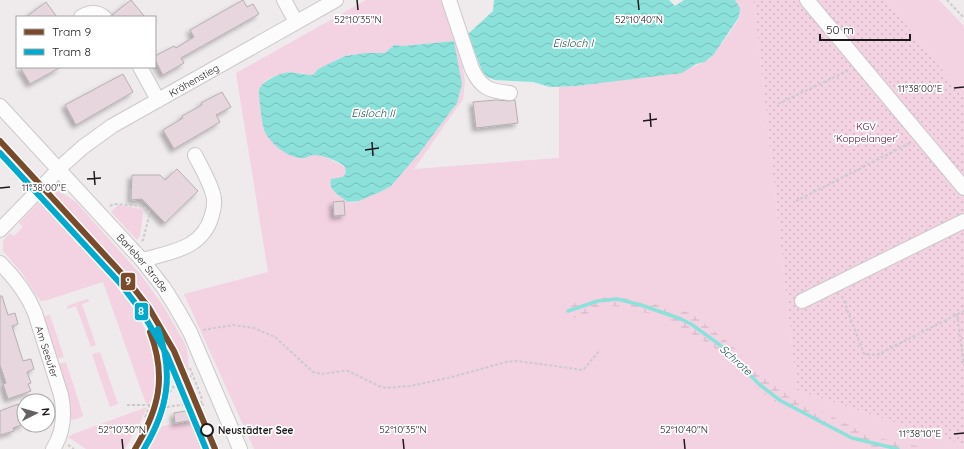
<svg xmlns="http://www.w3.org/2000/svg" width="964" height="449" font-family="Quicksand,sans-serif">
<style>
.grass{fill:#f3d2e2;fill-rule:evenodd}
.wetland{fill:url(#wetland-marsh)}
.park{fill:url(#park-dots)}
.water{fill:url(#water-waves)}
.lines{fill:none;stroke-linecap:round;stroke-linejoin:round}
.stream{stroke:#8ce1db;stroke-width:3.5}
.building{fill:#e8d6df;stroke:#b4b0b1;filter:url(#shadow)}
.minor-casing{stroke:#ccc8ca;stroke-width:16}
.path{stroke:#cccbcb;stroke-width:2;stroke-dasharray:3 2;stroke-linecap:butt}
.minor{stroke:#fdfcfc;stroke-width:14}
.tram-1-casing{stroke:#fff;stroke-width:9}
.tram-2-casing{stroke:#fff;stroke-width:9}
.tram-1{stroke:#7a4b2a;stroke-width:6}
.tram-2{stroke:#00a9ce;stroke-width:6}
.ticks{fill:none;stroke:#1c191b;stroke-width:1.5}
.stop-dot{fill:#fff;stroke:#1c191b;stroke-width:2}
.labels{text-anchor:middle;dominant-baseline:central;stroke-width:3.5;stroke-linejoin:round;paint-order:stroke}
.street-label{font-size:10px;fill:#1c191b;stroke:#fff}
.park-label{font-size:10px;fill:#59113c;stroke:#fff}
.stop-label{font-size:10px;font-weight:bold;fill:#1c191b;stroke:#fff;text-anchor:start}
.water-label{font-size:11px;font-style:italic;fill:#1c524e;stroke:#fff}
.ticks-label{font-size:10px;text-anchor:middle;fill:#1c191b;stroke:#fff;stroke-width:3.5;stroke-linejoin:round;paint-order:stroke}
.line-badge{stroke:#fff;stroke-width:1.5}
.badge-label{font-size:11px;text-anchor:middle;font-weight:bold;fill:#fff}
</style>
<defs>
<pattern id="wetland-marsh" width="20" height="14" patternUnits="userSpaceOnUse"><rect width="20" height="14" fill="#f3d2e2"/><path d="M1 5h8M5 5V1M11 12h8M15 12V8" fill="none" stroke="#d0b4c1"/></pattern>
<pattern id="park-dots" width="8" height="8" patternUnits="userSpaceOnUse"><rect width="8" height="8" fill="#f3d2e2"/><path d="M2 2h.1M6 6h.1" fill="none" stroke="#d0b4c1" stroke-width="1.8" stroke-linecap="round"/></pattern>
<pattern id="water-waves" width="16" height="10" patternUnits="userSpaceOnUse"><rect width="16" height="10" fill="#8ce1db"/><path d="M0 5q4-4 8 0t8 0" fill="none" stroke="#78c0bb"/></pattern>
<filter id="shadow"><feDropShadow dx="-3.5" dy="3.5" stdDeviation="2" flood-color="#0004"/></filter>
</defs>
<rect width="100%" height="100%" fill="#efeaec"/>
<path class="grass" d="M366,0H442L455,28L462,63L465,82L463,99L414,169L559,158V87L576,86L684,72C692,65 702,65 709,59C715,54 739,21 740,15C740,10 738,4 735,0H754L797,390L964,445V449H254L184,294L268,272L236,73ZM454,41L462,84L457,103L421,151L391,186L382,191L359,201L350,203L347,201C340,196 327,190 331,179L342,177L345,175L346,170L343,166L321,155H312L307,157L291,155L281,150L271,140L259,91C262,77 284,71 297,73C303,73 308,75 313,75L318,69L345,56L365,53H385L394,45L403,46Z
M886,0H939L964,26V97Z
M50,190H54L62,193L76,202L141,275L164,307L184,342L187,350L189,369L187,370C173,337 154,306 131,278Z
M40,201C55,219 71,236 87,253C126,295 167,339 153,401H150L149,403L146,404L103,282L44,301H40L22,273L3,251V241L10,233L14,236L23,227L19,223Z
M118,205L140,209L143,212L140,236L137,240L111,212Z
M87,299L90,301L82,304L96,345L91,347L76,306L67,309V306Z
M147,314H148L169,351L180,374L165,379C166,356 158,334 147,314Z
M50,315L64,357L57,359L43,317Z
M100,352L118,404L110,407L92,354Z
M66,362L83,415L82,417L73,420L70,419L68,395L58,364Z
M147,407L140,423L125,449H86L68,437L73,434Z
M197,421L208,449H149L162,426Z"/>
<path class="wetland" d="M604,297L632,299L691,313L729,343L767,379L822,411L870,436L931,449H878L866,446L777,403L756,388L744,371L711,345L657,315L610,305L575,318L567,305Z"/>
<path class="park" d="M754,0H886L964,97V445L797,390Z"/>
<path class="water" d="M494,0H669L675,6L684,0H735L740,8L739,17L714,54L705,62L696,64L682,73L576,86L550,87L533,82L495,80L487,77L482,71L468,34L493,11Z
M454,41L462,84L457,103L421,151L391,186L382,191L359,201L348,202C341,197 327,190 331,179L342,177L345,175C346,172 346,169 344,166C339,161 320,154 313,155C309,156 305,159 301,158C287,157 271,144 265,132C262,126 259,98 259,90C261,84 265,82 270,79C289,68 293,74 313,75L318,69L345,56L365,53H385L394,45L403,46Z"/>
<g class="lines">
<path class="stream" d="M568,311L598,301L617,299L641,305L681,319L691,324L720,345L760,385L781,401L852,438L898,449"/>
</g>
<path class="building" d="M131,0L145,17H112V15Z
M243,0L247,7L253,4L259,14L181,58L184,63L163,75L155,60V56L174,46L176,48L194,37L190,30Z
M46,2L57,17H26Z
M20,67H61L30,84Z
M123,74L133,92L76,125L65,105Z
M222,92L231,107L216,115L220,122L174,149L163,130L183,118L182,116L202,105L201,103Z
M496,100L509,101L515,100L518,123L476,128L473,102Z
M177,169L198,191L165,223L142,199L131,200L132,175H160L165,180Z
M344,201L345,215L334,216L333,202Z
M0,296H2L8,315L15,313L18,324L12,326L23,361L31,359L34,369L27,372L31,383L28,384L31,391L8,399L3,384L6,383L0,365Z
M18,404L24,424L13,428L14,431L0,435V411Z
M192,410L194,420L175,423L174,413Z"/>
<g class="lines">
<defs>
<g id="minor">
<path d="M284,0L296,22"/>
<path d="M449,0L472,69C481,88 489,91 510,93"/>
<path d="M807,0L964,188"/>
<path d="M81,17C89,12 96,11 104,17"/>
<path d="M140,67L158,100"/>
<path id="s1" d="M0,106L142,260L164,288L177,309L190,332L240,449"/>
<path id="s2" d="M0,230L65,163L83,147L112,126L336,0"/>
<path d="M142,260C171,252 203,249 212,215C214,208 215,200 213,194C209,180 201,167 195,155"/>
<path id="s3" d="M0,263C15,278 27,293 35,313L61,395C65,414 64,432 53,449"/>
<path d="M802,301L964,221"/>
</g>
</defs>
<use href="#minor" class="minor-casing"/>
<path class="path" d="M947,0L964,18
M778,104L849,70
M796,201L910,143
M110,206L114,204L143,206L150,213L143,240L141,242
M842,296L864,354L877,355L964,311
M957,314L964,366
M203,330L233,325L254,328L275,337L313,372L322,374L343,371H348L379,386L386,388L410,386L452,377L506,362L516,361L548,365L582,370L584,369L600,350
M190,368L202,399L201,404
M127,405H150
M166,407C168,388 175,383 193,375
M145,417L150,405L166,407L197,403L204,405
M68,445L74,449"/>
<use href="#minor" class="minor"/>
<defs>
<path id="tram-1" d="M0,141L125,277L149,308L174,351L215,449
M135,449C159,409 167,377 150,332"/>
<path id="tram-2" d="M0,153L119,282L142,312L167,355L206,449
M144,449C168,409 174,373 158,329"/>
</defs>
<use href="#tram-1" class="tram-1-casing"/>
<use href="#tram-2" class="tram-2-casing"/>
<use href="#tram-1" class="tram-1"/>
<use href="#tram-2" class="tram-2"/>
</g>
<path class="ticks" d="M357,0L358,10M638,0L639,10M954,88L964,87M650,113L651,127M643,121L657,119M372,142L373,156M365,150L379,148M94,171L95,185M87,179L101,178M0,188L10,187M954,434L964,433M122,439L123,449M403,439L404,449M684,439L685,449"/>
<circle class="stop-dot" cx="207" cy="430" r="6"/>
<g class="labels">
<g class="street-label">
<text stroke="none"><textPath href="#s2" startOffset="247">Krähenstieg</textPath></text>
<text stroke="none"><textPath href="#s1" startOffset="212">Barleber Straße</textPath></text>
<text stroke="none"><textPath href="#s3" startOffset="102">Am Seeufer</textPath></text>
</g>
<g class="park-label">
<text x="866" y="126">KGV<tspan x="866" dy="12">'Koppelanger'</tspan></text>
</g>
<g class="stop-label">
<text x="218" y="430">Neustädter See</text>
</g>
<g class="water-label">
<text x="573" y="43">Eisloch I</text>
<text x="373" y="113">Eisloch II</text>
<text transform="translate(736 360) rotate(42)">Schrote</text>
</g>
</g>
<g class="ticks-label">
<text x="358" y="23">52°10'35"N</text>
<text x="639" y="23">52°10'40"N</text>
<text x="920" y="92">11°38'00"E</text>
<text x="44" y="191">11°38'00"E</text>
<text x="122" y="433">52°10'30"N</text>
<text x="403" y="433">52°10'35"N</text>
<text x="684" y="433">52°10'40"N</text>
<text x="920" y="437">11°38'10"E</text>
</g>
<g class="line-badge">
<rect x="120" y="272" width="16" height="19" rx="4" fill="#7a4b2a"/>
<rect x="134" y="302" width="15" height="19" rx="4" fill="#00a9ce"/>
</g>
<g class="badge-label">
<text x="128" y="285">9</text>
<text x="141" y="315">8</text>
</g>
<rect x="16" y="16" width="140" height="52" fill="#ffffff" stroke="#a4a3a4"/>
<rect x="24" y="29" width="20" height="6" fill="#7a4b2a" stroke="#a4a3a4"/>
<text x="52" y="36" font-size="12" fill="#1c191b">Tram 9</text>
<rect x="24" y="49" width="20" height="6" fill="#00a9ce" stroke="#a4a3a4"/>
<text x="52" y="56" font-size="12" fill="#1c191b">Tram 8</text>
<g transform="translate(36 413) rotate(84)"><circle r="19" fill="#ffffff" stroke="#a4a3a4"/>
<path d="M0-3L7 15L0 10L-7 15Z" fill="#666264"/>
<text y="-6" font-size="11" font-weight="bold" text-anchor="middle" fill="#1c191b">N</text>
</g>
<path d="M820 34v6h90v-6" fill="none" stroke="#1c191b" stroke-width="2"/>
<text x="826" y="34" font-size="12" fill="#1c191b" stroke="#ffffff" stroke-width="3" paint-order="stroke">50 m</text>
</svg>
